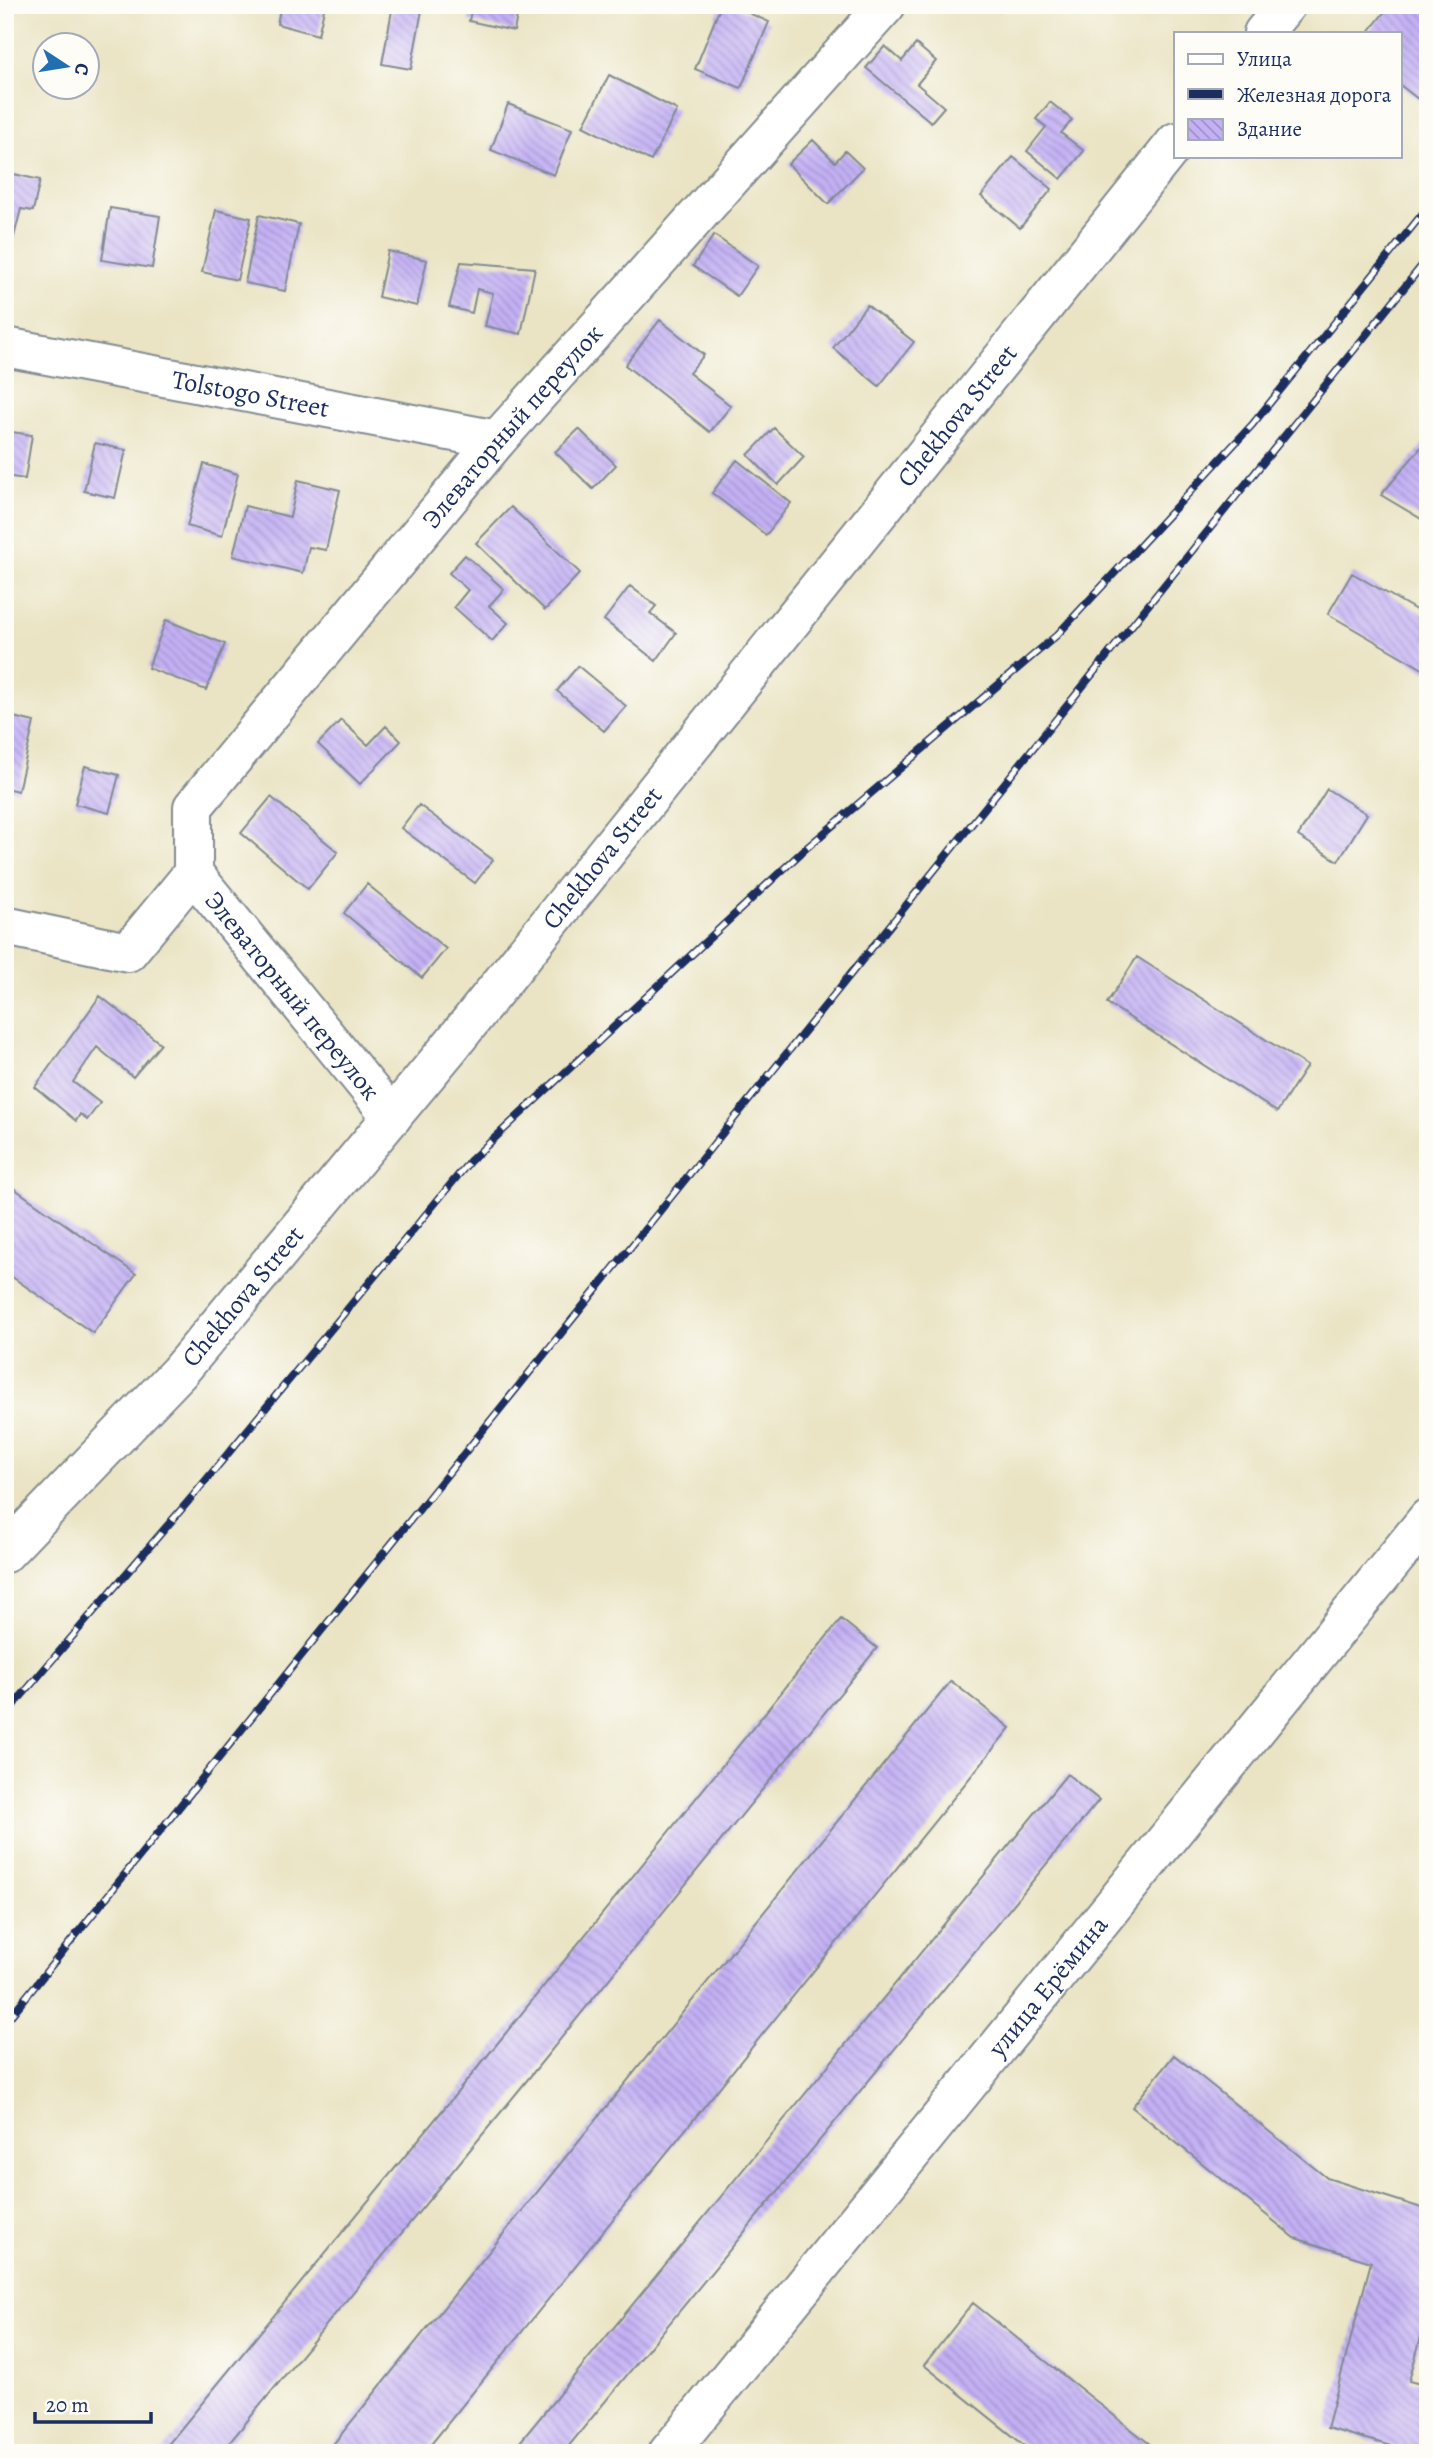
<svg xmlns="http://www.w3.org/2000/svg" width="1433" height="2458" font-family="Alegreya,serif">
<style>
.building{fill:url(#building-back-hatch)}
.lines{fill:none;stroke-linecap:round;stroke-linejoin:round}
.street-casing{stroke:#828a91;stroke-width:42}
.street{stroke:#fff;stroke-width:38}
.rail-casing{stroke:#1b2f5e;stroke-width:8}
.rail{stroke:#fdfcf7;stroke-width:5;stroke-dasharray:16;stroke-linecap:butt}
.labels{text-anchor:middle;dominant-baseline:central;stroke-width:5;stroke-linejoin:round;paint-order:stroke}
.street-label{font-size:26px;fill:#1b2f5e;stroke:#fdfcf7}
</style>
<defs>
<pattern id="building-back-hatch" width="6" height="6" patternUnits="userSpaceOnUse" patternTransform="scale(1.75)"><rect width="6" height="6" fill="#c4b1f5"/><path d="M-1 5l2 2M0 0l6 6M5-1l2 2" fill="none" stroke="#9e90ca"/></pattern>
</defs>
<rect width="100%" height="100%" fill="#fdfcf7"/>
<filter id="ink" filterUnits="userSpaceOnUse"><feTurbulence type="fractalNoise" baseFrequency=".0143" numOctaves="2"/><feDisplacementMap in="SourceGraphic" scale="14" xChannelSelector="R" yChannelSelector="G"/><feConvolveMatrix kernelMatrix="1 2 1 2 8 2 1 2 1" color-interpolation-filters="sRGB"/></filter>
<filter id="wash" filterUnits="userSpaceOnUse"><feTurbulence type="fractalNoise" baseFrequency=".00686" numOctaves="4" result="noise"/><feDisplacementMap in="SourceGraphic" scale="28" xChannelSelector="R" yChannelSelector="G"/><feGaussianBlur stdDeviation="1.57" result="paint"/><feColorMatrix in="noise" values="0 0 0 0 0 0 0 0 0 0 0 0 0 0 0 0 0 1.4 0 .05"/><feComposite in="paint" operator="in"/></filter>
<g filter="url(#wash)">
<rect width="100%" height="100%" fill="#eae4c4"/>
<g id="blocks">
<path class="building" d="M281,5H325L318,35L277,24Z
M393,5H423L411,69L382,64Z
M472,5H519L514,31L469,21Z
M721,5H731L769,22L741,88L695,69Z
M1390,5H1428V107L1400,85V33H1368Z
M916,44L936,61L917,84L944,107L931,122L866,68L885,46L902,61Z
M609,75L677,110L651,161L583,126Z
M1050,102L1072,120L1061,133L1084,151L1061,179L1027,151L1046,127L1036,119Z
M508,104L572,129L554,175L491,150Z
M813,140L835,162L845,151L863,168L828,204L788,164Z
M1013,157L1052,189L1020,228L981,196Z
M5,172L40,180L33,211L21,209L13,240L5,238Z
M110,208L160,216L152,268L102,260Z
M216,210L251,218L237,280L202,272Z
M259,215L299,224L285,291L245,283Z
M714,235L758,266L737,296L693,266Z
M388,251L427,260L417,306L378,297Z
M461,262L535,268L521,334L485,326L493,293L477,289L472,313L449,307Z
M867,305L914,342L879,386L833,348Z
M660,320L704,355L689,373L731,406L710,432L625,365Z
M774,428L804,457L778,485L748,455Z
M579,429L616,465L593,489L555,452Z
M5,431L32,435L25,479L5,476Z
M1428,439V523L1381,495Z
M95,443L126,450L115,498L84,491Z
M737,460L791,503L766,535L712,493Z
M204,464L238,474L222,536L187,526Z
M298,480L340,490L326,550L309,547L303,573L233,556L245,506L290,517Z
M511,507L580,573L545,610L476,543Z
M465,555L504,589L489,606L508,623L492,641L454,607L468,590L449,573Z
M1352,573L1428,617V672L1328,614Z
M630,586L656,606L650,613L676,633L656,661L604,620Z
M166,620L225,644L206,690L148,668Z
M578,666L626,706L604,731L557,691Z
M5,715L34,722L18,791L5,788Z
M341,720L368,745L386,726L401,741L360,784L318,744Z
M85,766L119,775L109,813L75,804Z
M1327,789L1367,814L1338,861L1298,836Z
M271,797L338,852L308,889L241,833Z
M419,805L493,860L475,883L401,828Z
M367,884L446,949L422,978L344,913Z
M1137,957L1307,1066L1277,1112L1107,1003Z
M100,996L161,1044L133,1077L97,1047L73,1082L100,1103L87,1120L80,1114L76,1121L35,1087Z
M5,1182L136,1274L93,1333L5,1272Z
M841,1619L877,1648L524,2084L221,2453H161L488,2055Z
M951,1681L1010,1728L424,2453H326Z
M1067,1774L1099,1800L563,2453H511Z
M1174,2055L1327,2178L1428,2210V2311L1409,2381L1428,2386V2453H1416L1327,2428L1371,2262L1295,2238L1132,2107Z
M973,2303L1161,2453H1034L924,2365Z"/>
</g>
</g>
<g filter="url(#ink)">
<use href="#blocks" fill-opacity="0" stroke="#828a91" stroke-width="2"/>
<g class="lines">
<defs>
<g id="street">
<path d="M1263,33L1286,5"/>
<path id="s1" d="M5,347L497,440"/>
<path id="s2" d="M193,873L392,1117"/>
<path id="s3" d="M5,926L128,952L193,873V807L497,440L886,5"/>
<path id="s4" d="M5,1553L179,1372L449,1048L1176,142"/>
<path id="s5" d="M668,2453L1428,1518"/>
</g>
</defs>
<use href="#street" class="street-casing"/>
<use href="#street" class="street"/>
<defs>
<path id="rail" d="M5,1715L192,1497L470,1161L804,850L1057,635L1252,425L1428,207
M5,2023L1428,258"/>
</defs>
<use href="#rail" class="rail-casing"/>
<use href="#rail" class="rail"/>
</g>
</g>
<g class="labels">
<g class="street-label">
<text stroke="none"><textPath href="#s1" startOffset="250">Tolstogo Street</textPath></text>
<text stroke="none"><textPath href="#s4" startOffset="1484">Chekhova Street</textPath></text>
<text stroke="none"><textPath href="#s3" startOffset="791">Элеваторный переулок</textPath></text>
<text stroke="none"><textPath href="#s4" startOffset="917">Chekhova Street</textPath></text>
<text stroke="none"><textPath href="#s2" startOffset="158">Элеваторный переулок</textPath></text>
<text stroke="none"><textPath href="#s4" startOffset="350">Chekhova Street</textPath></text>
<text stroke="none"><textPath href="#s5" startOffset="602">улица Ерёмина</textPath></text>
</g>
</g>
<rect width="1433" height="2458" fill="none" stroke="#fdfcf7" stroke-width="28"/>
<rect x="1174" y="32" width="228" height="126" fill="#fdfcf7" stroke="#a3aaba" stroke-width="2"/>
<rect x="1188" y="54" width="35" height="10" fill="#ffffff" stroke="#a3aaba" stroke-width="2"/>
<text x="1237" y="66" font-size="21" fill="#1b2f5e">Улица</text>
<rect x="1188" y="89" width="35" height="10" fill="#1b2f5e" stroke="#a3aaba" stroke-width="2"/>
<text x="1237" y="102" font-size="21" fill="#1b2f5e">Железная дорога</text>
<rect x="1188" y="119" width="35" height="21" fill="url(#building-back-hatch)" stroke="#a3aaba" stroke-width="2"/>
<text x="1237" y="136" font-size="21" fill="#1b2f5e">Здание</text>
<g transform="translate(66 66) rotate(102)"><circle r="33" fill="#fdfcf7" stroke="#a3aaba" stroke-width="2"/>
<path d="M0-5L12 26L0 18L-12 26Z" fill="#1f6fb2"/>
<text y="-10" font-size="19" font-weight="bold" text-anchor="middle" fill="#1b2f5e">С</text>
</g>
<path d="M35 2412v10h116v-10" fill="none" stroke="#1b2f5e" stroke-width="3.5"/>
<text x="46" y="2412" font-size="21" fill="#1b2f5e" stroke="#fdfcf7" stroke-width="5" paint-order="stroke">20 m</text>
</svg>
